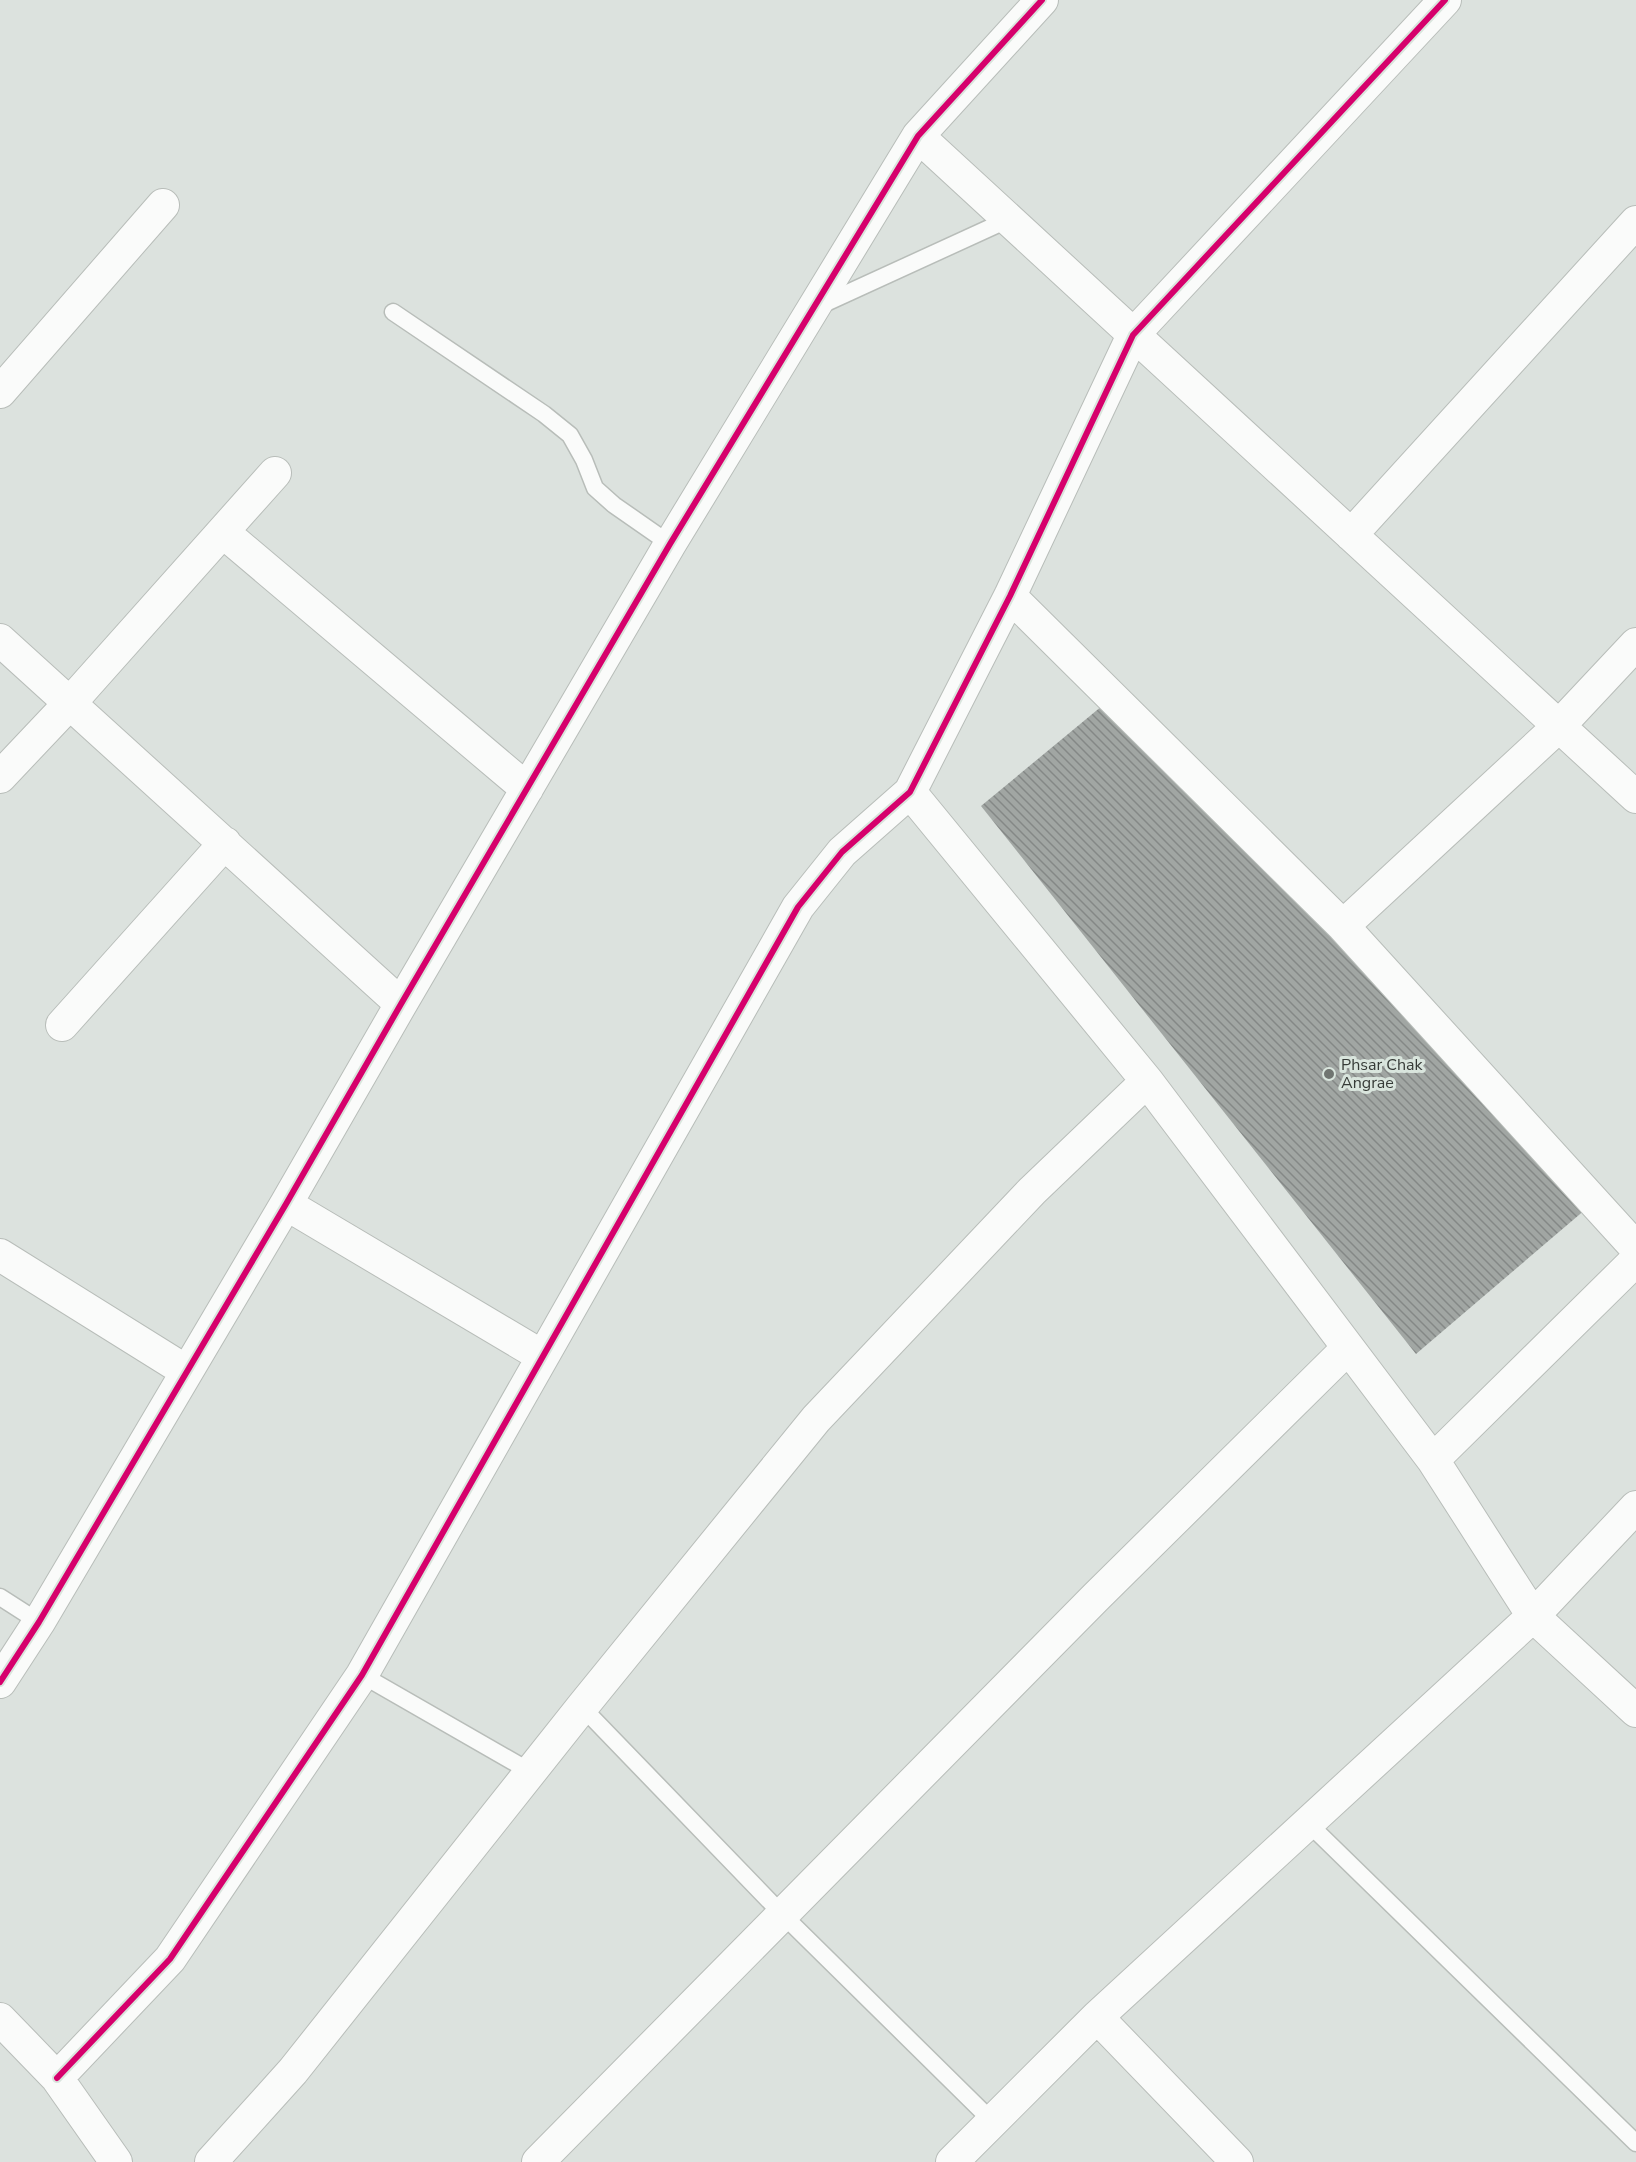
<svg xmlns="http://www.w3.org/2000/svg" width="1636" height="2162" font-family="'Nunito Sans',sans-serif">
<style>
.building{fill:url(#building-back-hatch)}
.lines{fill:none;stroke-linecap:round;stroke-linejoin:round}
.lane-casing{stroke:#b8bdb9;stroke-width:19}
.street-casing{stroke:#b8bdb9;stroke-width:34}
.lane{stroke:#fafbfa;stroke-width:16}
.street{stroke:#fafbfa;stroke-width:32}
.cycleway-casing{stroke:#d9e5dd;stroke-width:10}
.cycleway{stroke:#d6006c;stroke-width:6}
.poi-dot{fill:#707571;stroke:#d9e5dd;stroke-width:2}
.labels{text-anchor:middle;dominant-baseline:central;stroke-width:6;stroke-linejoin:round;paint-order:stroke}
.poi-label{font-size:16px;fill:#363b37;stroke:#d9e5dd;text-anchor:start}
</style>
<defs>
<pattern id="building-back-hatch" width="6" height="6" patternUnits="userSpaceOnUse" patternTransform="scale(1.5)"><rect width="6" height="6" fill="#a1a6a3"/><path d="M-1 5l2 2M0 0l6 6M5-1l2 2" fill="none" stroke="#848886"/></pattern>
</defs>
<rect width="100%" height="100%" fill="#dce2de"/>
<path class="building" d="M1108,701L1593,1203L1416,1354L981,806Z"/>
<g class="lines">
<defs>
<path id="lane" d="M817,307L1007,220
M393,312L544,414L570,435L584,460L595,488L614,505L670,544
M0,1597L39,1622
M362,1675L531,1772
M582,1707L782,1914L992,2121
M1307,1822L1636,2143"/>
<path id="street" d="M918,136L1636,797
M0,392L163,205
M223,532L527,789
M1351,535L1636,222
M1010,596L1343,926L1636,1248
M0,640L401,1004
M0,777L70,703L275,473
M910,792L1147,1081L1433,1460L1533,1616L1636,1711
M1343,926L1559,726L1636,644
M62,1025L225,843
M286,1204L542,1356
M0,1255L186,1371
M1433,1460L1636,1260
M0,1682L39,1622L286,1204L401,1004L670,544L918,136L1042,0
M1097,2017L1237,2162
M0,2019L57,2078L116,2162
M57,2078L170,1959L362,1675L798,907L842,852L910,792L1010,596L1133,335L1445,0
M211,2162L293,2071L582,1707L816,1419L1032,1191L1147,1081
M538,2162L1096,1597L1348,1348
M952,2162L1097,2017L1533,1616L1636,1507"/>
</defs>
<use href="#lane" class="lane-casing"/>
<use href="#street" class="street-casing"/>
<use href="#lane" class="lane"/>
<use href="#street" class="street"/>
<defs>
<path id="cycleway" d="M0,1682L39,1622L286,1204L401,1004L670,544L918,136L1042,0
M57,2078L170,1959L362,1675L798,907L842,852L910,792L1010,596L1133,335L1445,0"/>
</defs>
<use href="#cycleway" class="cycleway-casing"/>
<use href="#cycleway" class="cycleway"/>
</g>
<circle class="poi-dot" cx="1329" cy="1074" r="6"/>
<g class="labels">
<g class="poi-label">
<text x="1341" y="1065">Phsar Chak<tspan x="1341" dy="18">Angrae</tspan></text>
</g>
</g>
</svg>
